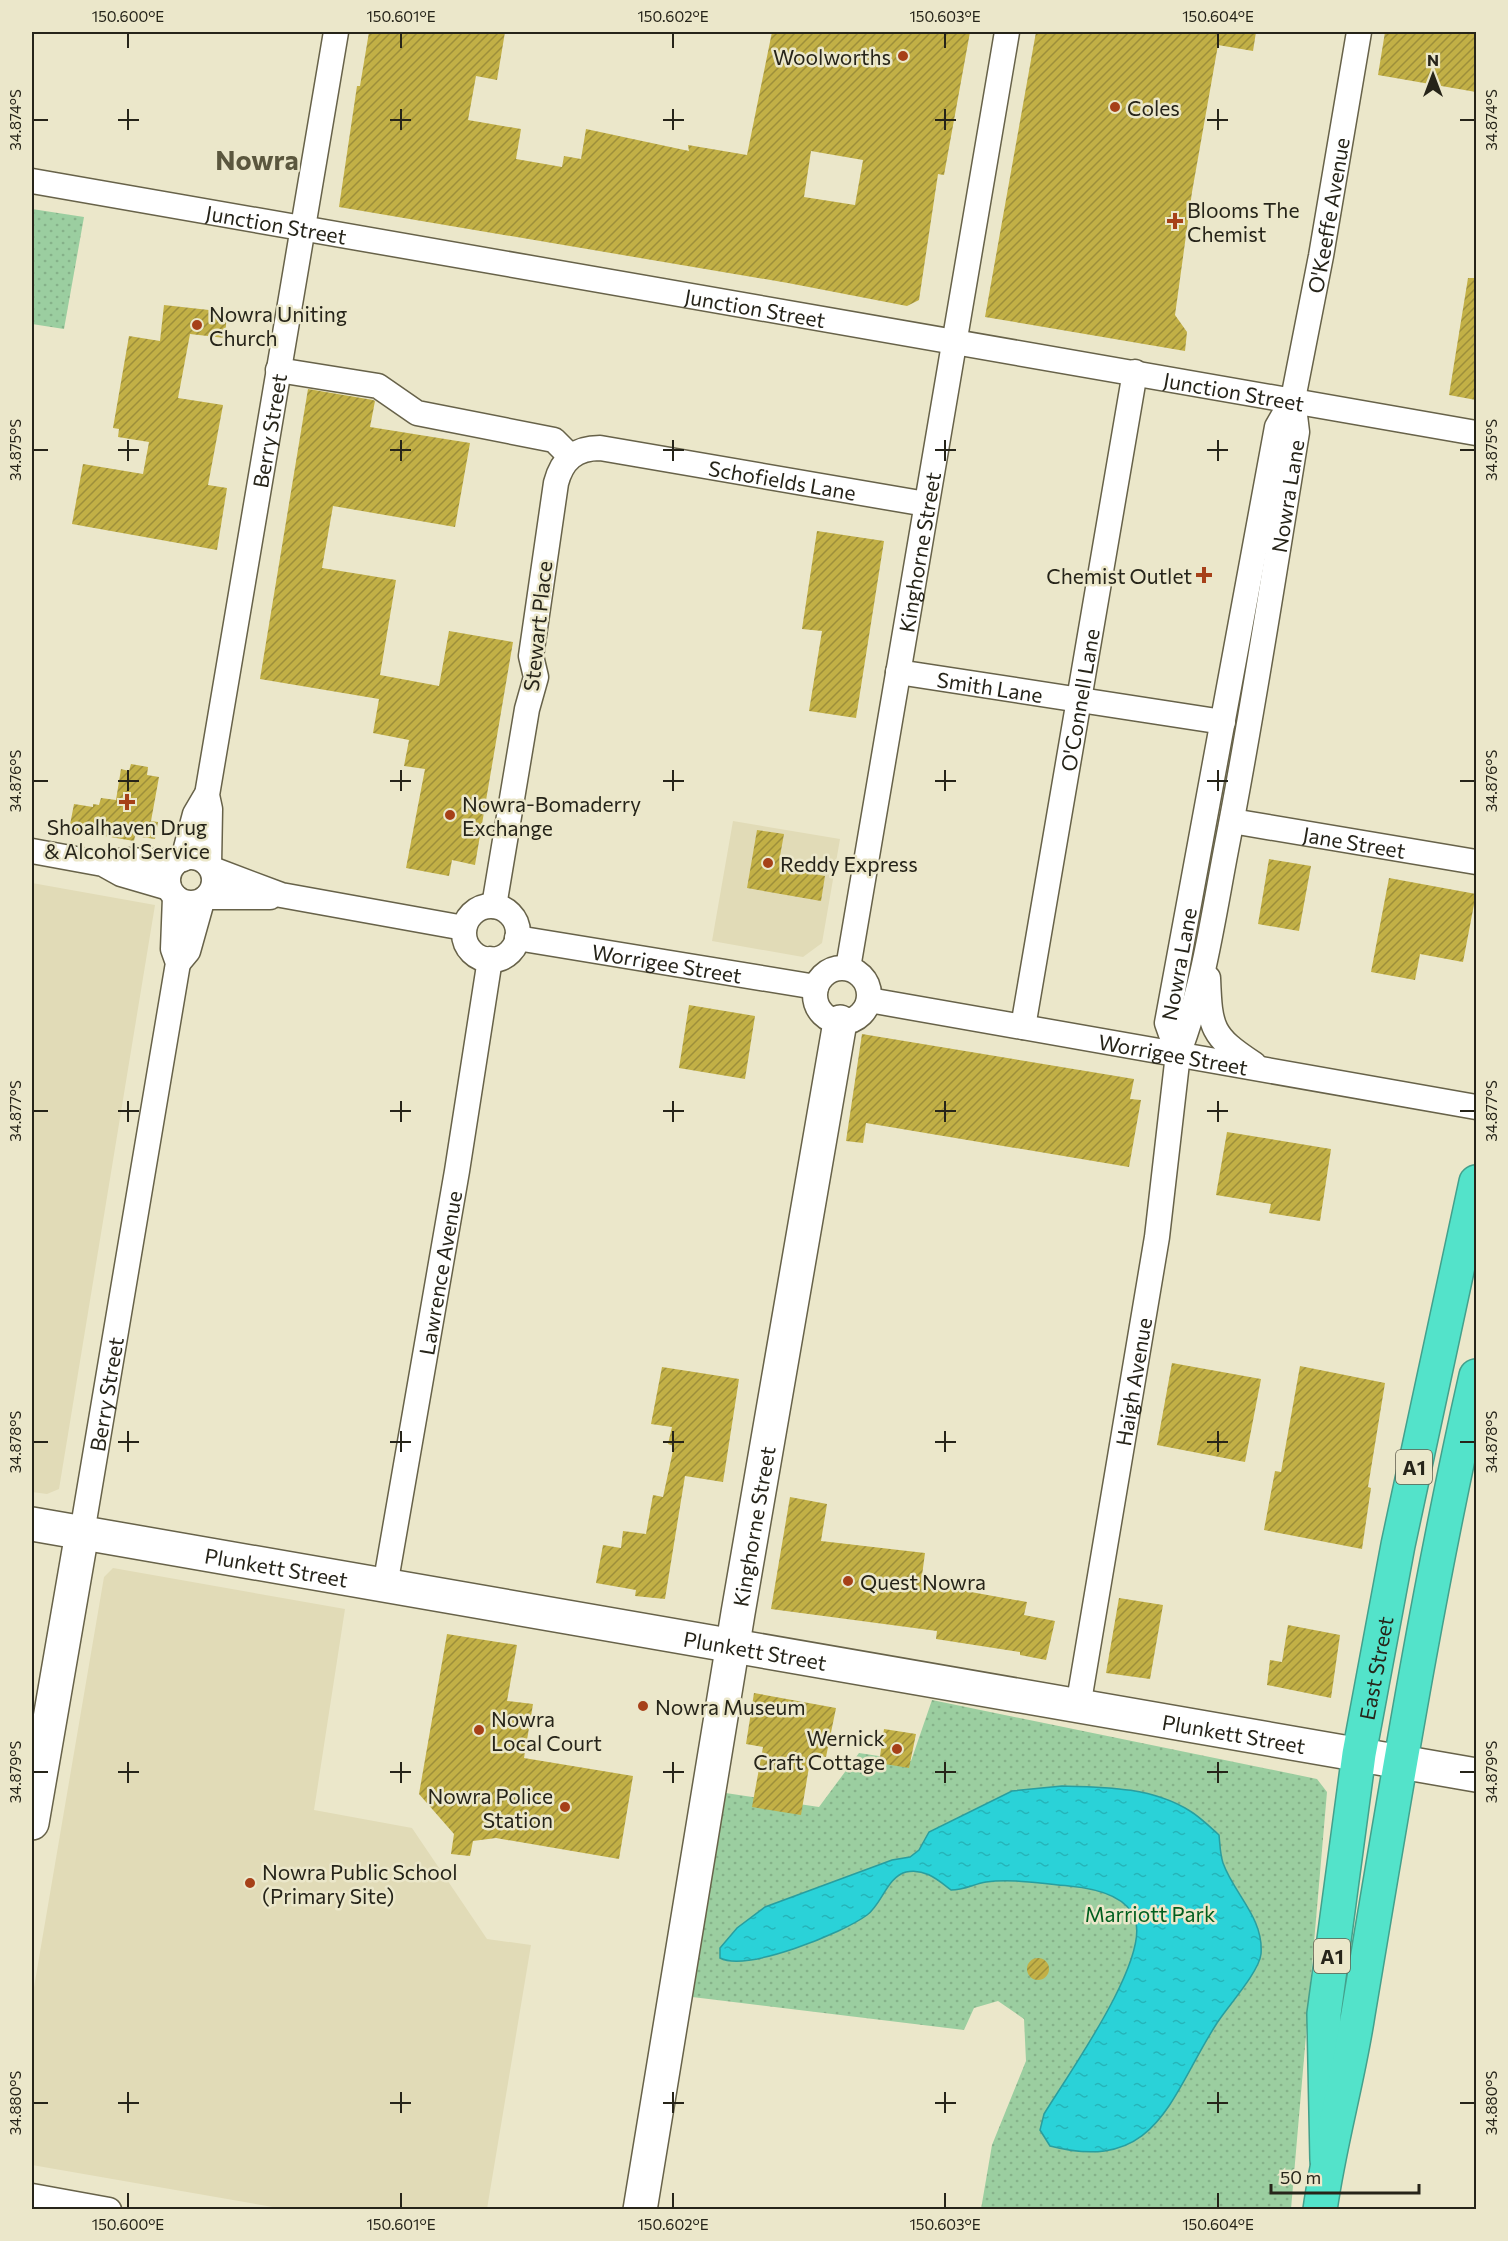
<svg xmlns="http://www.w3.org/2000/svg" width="1508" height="2241" font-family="Commissioner,sans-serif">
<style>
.built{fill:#e1dbb7}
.park{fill:url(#park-dots)}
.water{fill:url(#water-ripples);stroke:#299e9f;stroke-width:1.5}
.building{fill:url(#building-hatch);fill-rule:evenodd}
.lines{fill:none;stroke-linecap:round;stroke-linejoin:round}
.street-casing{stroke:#676249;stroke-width:27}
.secondary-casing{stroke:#676249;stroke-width:36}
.highway-casing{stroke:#43a08c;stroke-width:36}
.street{stroke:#fff;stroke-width:24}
.secondary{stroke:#fff;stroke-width:33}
.highway{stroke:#53e3ca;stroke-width:33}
.ticks{fill:none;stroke:#262419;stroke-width:2}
.poi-dot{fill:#a64018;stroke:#ebe7ca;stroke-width:2}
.labels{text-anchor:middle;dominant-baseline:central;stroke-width:5;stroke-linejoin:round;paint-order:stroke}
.shield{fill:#ebe7ca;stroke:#615e4e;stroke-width:1.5}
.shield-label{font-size:20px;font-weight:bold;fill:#262419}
.poi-label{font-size:21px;fill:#262419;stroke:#ebe7ca;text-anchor:start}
.street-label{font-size:21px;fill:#262419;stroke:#ebe7ca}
.park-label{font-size:21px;fill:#005e1e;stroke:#ebe7ca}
.district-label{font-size:27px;font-weight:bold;fill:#5b573e;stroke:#ebe7ca}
.neatline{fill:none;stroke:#262419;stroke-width:2}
.ticks-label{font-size:15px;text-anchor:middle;fill:#262419}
</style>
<defs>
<pattern id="park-dots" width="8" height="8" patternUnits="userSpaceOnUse" patternTransform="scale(1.5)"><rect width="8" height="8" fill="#9bcea0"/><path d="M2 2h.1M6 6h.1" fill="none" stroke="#85b189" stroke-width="1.8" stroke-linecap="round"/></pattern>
<pattern id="water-ripples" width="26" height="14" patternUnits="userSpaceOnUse" patternTransform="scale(1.5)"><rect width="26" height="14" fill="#2ad2d8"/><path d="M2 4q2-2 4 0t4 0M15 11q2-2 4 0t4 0" fill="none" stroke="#25b4b9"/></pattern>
<pattern id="building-hatch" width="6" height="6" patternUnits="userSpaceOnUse" patternTransform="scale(1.5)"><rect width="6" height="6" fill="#c2b046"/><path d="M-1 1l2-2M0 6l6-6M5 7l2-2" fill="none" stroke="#9d8f3a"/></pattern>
</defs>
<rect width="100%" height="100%" fill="#ebe7ca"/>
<path class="built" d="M733,821L840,839L822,943L803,957L712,941Z
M32,883L155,905L59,1489L47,1494L32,1492Z
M113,1568L345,1609L314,1810L412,1828L487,1939L531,1945L487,2209H284L32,2165V1999L104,1577Z"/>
<path class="park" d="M32,209L84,217L64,329L32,324Z
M932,1700L1317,1779L1327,1792L1291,2209H981L992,2145L1026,2061L1024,2019L998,2001L974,2008L964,2030L684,1996L719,1792L819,1807L859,1753L911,1761Z"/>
<path class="water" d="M1062,1786C1105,1787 1152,1787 1190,1811C1200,1817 1210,1827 1219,1835C1220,1844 1220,1854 1223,1863C1234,1894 1264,1918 1261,1954C1259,1972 1228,2006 1217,2023C1170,2096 1158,2174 1050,2146L1040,2130L1044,2114C1067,2076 1150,1960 1135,1919C1126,1894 1091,1888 1069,1886C1043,1884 1012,1878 986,1882C974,1884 964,1890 951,1890C938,1880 925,1868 906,1872C887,1877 882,1904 867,1915C843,1933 747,1972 720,1958V1948L737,1928L765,1907L892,1860L910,1857L919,1850L929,1832L1012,1791Z"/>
<path class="building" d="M369,32H505L497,80L476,76L468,120L521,129L516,159L562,167L564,156L581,159L586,129L689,151L688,145L747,155L772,32H970L944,175L938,174L919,300L907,306L788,283L339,207L357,86H360ZM811,151L863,160L855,205L804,197Z
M1036,32H1256L1253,51L1218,45L1192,192L1175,315L1187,332L1185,351L985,317Z
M1385,32H1476V92L1378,75Z
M1468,278H1476V400L1449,395Z
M164,305L227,312L225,338L190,334L178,398L223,405L208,485L227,488L217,550L72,524L83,464L143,474L149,442L118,437L119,429L113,428L129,336L160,341Z
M308,389L373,400L375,401L370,427L470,443L455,527L333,506L322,568L396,580L380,675L439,686L449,631L513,642L475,865L452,860L449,876L406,868L425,769L404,766L409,740L373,733L379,699L260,679Z
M817,531L884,541L856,718L809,711L822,631L802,629Z
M131,764L148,767L147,775L159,777L151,821L158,822L155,839L135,836L134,841L69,830L74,804L93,807V804L99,805L101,798L116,800L121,769L129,771Z
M757,830L784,834L780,856L786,857L784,869L825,876L821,901L747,888Z
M1269,859L1311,866L1299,931L1258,924Z
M1389,878L1476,894L1463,962L1420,954L1415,980L1371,972Z
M689,1005L755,1016L745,1079L679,1068Z
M862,1034L1134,1079L1130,1099L1141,1100L1129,1167L866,1123L863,1143L846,1141Z
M1227,1132L1331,1149L1320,1221L1269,1213L1271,1204L1216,1195Z
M1172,1363L1261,1379L1245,1462L1157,1445Z
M1300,1366L1385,1383L1368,1487L1371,1488L1362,1549L1264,1530L1275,1471L1281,1472Z
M662,1367L739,1379L723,1482L685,1476L665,1599L635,1596L636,1590L596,1583L603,1545L621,1548L623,1531L646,1534L653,1495L663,1497L674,1446L668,1444L672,1427L651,1424Z
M790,1497L827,1504L821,1541L925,1553L921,1583L1027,1602L1024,1615L1055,1621L1046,1660L1020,1655V1652L936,1639L937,1631L771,1609Z
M1119,1598L1163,1605L1150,1679L1106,1673Z
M1288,1625L1340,1635L1331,1698L1267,1685L1270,1660L1282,1662Z
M447,1634L517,1645L507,1701L533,1704L524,1758L633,1776L619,1859L496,1838L473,1841L470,1856L451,1854L454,1834L419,1794Z
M754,1693L836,1708L826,1757L811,1755L801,1815L752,1807L763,1747L746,1744Z
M884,1729L916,1734L909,1768L879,1763Z
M1027 1969a11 11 0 1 1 22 0a11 11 0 1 1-22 0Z"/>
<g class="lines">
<defs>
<g id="street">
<path id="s1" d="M32,181L1476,433"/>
<path d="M278,370L378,386L417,413L554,440L570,456"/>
<path id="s2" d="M898,672L1223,722"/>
<path id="s3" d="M1232,821L1476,862"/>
<path d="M32,851L103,864L121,874L169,888"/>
<circle cx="191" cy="880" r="23"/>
<path d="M183,859L195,814L205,797"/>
<path d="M105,864L125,860L176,862"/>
<path id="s4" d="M209,865L210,809L207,795L336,32"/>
<path d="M212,869L281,895L464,928"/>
<path d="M207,897H270"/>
<path id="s5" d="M494,906L527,709L536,677L531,656L556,483C562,460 575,448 600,448L926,504"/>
<circle cx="491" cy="933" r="27"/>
<path id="s6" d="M517,938L816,987"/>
<path d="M178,963L188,951L202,901"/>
<path id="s7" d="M848,968L1007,32"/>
<circle cx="842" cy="995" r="27"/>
<path d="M1208,978C1210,1028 1211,1036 1254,1064"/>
<path id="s8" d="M869,1000L1476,1107"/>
<path id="s9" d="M1023,1027L1135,372"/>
<path id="s10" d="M1178,1054L1167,1023L1277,427L1293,399"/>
<path id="s11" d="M82,1533L178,963L173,949L175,897"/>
<path id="s12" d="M385,1586L457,1171L490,959"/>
<path id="s13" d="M1078,1707L1157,1237L1178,1054C1203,990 1213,918 1226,850C1253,712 1274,572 1297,432L1293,399L1321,256L1359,32"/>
<path d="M32,2196L109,2210"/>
</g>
<g id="secondary">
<path id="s14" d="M32,1524L1476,1775"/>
<path d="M32,1823L82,1533"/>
<path id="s15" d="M640,2210L738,1613L840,1022"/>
</g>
<g id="highway">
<path id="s16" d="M1327,2160L1324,2014L1359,1754L1398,1545L1476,1182"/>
<path d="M1320,2210C1329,2144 1348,2080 1358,2014C1394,1800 1428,1587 1476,1376"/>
</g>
</defs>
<use href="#street" class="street-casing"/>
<use href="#secondary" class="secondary-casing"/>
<use href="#highway" class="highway-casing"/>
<use href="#street" class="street"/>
<use href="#secondary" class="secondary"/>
<use href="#highway" class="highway"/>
</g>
<path class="ticks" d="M128,33V48M401,33V48M673,33V48M945,33V48M1218,33V48M128,109V130M401,109V130M673,109V130M945,109V130M1218,109V130M33,120H48M118,120H139M390,120H411M663,120H684M935,120H956M1207,120H1228M1460,120H1475M128,440V461M401,440V461M673,440V461M945,440V461M1218,440V461M33,450H48M118,450H139M390,450H411M663,450H684M935,450H956M1207,450H1228M1460,450H1475M128,770V791M401,770V791M673,770V791M945,770V791M1218,770V791M33,781H48M118,781H139M390,781H411M663,781H684M935,781H956M1207,781H1228M1460,781H1475M128,1101V1122M401,1101V1122M673,1101V1122M945,1101V1122M1218,1101V1122M33,1111H48M118,1111H139M390,1111H411M663,1111H684M935,1111H956M1207,1111H1228M1460,1111H1475M128,1431V1452M401,1431V1452M673,1431V1452M945,1431V1452M1218,1431V1452M33,1442H48M118,1442H139M390,1442H411M663,1442H684M935,1442H956M1207,1442H1228M1460,1442H1475M128,1762V1783M401,1762V1783M673,1762V1783M945,1762V1783M1218,1762V1783M33,1772H48M118,1772H139M390,1772H411M663,1772H684M935,1772H956M1207,1772H1228M1460,1772H1475M128,2092V2113M401,2092V2113M673,2092V2113M945,2092V2113M1218,2092V2113M33,2103H48M118,2103H139M390,2103H411M663,2103H684M935,2103H956M1207,2103H1228M1460,2103H1475M128,2193V2208M401,2193V2208M673,2193V2208M945,2193V2208M1218,2193V2208"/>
<g class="poi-dot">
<circle cx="903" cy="56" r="6"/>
<circle cx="1115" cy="107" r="6"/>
<path d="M1172 212h6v6h6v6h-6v6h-6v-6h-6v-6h6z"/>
<circle cx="197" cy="325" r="6"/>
<path d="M1201 566h6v6h6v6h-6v6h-6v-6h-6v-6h6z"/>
<path d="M124 793h6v6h6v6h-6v6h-6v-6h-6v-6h6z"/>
<circle cx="450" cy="815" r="6"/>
<circle cx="768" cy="863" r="6"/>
<circle cx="848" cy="1581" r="6"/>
<circle cx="643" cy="1706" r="6"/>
<circle cx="479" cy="1730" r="6"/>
<circle cx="897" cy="1749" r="6"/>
<circle cx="565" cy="1807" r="6"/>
<circle cx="250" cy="1883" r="6"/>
</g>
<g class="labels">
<g class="shield">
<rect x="1396" y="1450" width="36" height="34" rx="4.5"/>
<rect x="1314" y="1939" width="36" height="34" rx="4.5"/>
</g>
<g class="shield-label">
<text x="1414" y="1467">A1</text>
<text x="1332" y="1956">A1</text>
</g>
<g class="poi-label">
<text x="891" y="56" text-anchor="end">Woolworths</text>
<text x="1127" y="107">Coles</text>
<text x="1187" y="209">Blooms The<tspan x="1187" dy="24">Chemist</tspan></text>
<text x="209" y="313">Nowra Uniting<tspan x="209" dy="24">Church</tspan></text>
<text x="1192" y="575" text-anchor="end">Chemist Outlet</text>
<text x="462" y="803">Nowra-Bomaderry<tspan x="462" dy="24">Exchange</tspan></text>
<text x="127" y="826" text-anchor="middle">Shoalhaven Drug<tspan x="127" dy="24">&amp; Alcohol Service</tspan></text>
<text x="780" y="863">Reddy Express</text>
<text x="860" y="1581">Quest Nowra</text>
<text x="655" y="1706">Nowra Museum</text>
<text x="491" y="1718">Nowra<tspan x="491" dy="24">Local Court</tspan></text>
<text x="885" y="1737" text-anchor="end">Wernick<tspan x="885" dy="24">Craft Cottage</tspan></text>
<text x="553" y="1795" text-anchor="end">Nowra Police<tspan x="553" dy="24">Station</tspan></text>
<text x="262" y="1871">Nowra Public School<tspan x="262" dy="24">(Primary Site)</tspan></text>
</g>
<g class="street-label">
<text stroke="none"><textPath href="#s13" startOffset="1515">O'Keeffe Avenue</textPath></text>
<text stroke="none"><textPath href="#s1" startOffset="248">Junction Street</textPath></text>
<text stroke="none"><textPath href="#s1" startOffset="734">Junction Street</textPath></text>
<text stroke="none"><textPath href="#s1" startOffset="1220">Junction Street</textPath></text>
<text stroke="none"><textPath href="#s4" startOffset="440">Berry Street</textPath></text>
<text stroke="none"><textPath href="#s5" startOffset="676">Schofields Lane</textPath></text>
<text stroke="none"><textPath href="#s13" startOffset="1230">Nowra Lane</textPath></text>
<text stroke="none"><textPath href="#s7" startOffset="422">Kinghorne Street</textPath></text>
<text transform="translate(537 626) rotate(-84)">Stewart Place</text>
<text stroke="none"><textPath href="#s2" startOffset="93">Smith Lane</textPath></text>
<text stroke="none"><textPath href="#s9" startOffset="332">O'Connell Lane</textPath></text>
<text stroke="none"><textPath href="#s3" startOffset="124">Jane Street</textPath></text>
<text stroke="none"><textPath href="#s6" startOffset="152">Worrigee Street</textPath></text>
<text stroke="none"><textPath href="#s10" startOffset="93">Nowra Lane</textPath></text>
<text stroke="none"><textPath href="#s8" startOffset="309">Worrigee Street</textPath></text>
<text stroke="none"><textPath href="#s12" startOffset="318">Lawrence Avenue</textPath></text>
<text stroke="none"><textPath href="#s13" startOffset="330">Haigh Avenue</textPath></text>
<text stroke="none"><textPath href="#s11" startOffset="141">Berry Street</textPath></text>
<text stroke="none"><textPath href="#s15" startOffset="693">Kinghorne Street</textPath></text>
<text stroke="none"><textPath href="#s14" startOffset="248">Plunkett Street</textPath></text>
<text stroke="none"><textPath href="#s14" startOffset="734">Plunkett Street</textPath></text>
<text stroke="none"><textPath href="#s16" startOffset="496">East Street</textPath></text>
<text stroke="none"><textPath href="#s14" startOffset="1220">Plunkett Street</textPath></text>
</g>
<g class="park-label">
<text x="1150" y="1913">Marriott Park</text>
</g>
<g class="district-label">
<text x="257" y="159">Nowra</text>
</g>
</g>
<rect width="1508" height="2241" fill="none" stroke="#ebe7ca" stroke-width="66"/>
<g transform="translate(1433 75)" stroke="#ebe7ca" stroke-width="4.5" paint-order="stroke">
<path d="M0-4.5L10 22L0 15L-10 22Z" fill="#262419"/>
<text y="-9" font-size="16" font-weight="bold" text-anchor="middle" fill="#262419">N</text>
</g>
<path d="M1271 2184v9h148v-9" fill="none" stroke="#262419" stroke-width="3"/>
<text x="1280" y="2184" font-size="18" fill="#262419" stroke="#ebe7ca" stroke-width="4.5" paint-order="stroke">50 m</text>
<rect x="33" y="33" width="1442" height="2175" class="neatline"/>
<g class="ticks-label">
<text x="128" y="22">150.600°E</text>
<text x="401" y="22">150.601°E</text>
<text x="673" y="22">150.602°E</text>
<text x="945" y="22">150.603°E</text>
<text x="1218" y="22">150.604°E</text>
<text transform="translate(16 120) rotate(-90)" y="5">34.874°S</text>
<text transform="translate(1492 120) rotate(-90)" y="5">34.874°S</text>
<text transform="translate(16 450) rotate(-90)" y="5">34.875°S</text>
<text transform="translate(1492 450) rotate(-90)" y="5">34.875°S</text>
<text transform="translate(16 781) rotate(-90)" y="5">34.876°S</text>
<text transform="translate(1492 781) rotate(-90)" y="5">34.876°S</text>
<text transform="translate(16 1111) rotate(-90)" y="5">34.877°S</text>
<text transform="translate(1492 1111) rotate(-90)" y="5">34.877°S</text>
<text transform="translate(16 1442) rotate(-90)" y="5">34.878°S</text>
<text transform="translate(1492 1442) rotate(-90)" y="5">34.878°S</text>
<text transform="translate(16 1772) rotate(-90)" y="5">34.879°S</text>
<text transform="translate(1492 1772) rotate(-90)" y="5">34.879°S</text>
<text transform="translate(16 2103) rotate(-90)" y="5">34.880°S</text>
<text transform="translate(1492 2103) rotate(-90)" y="5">34.880°S</text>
<text x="128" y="2230">150.600°E</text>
<text x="401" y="2230">150.601°E</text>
<text x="673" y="2230">150.602°E</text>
<text x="945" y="2230">150.603°E</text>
<text x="1218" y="2230">150.604°E</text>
</g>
</svg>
